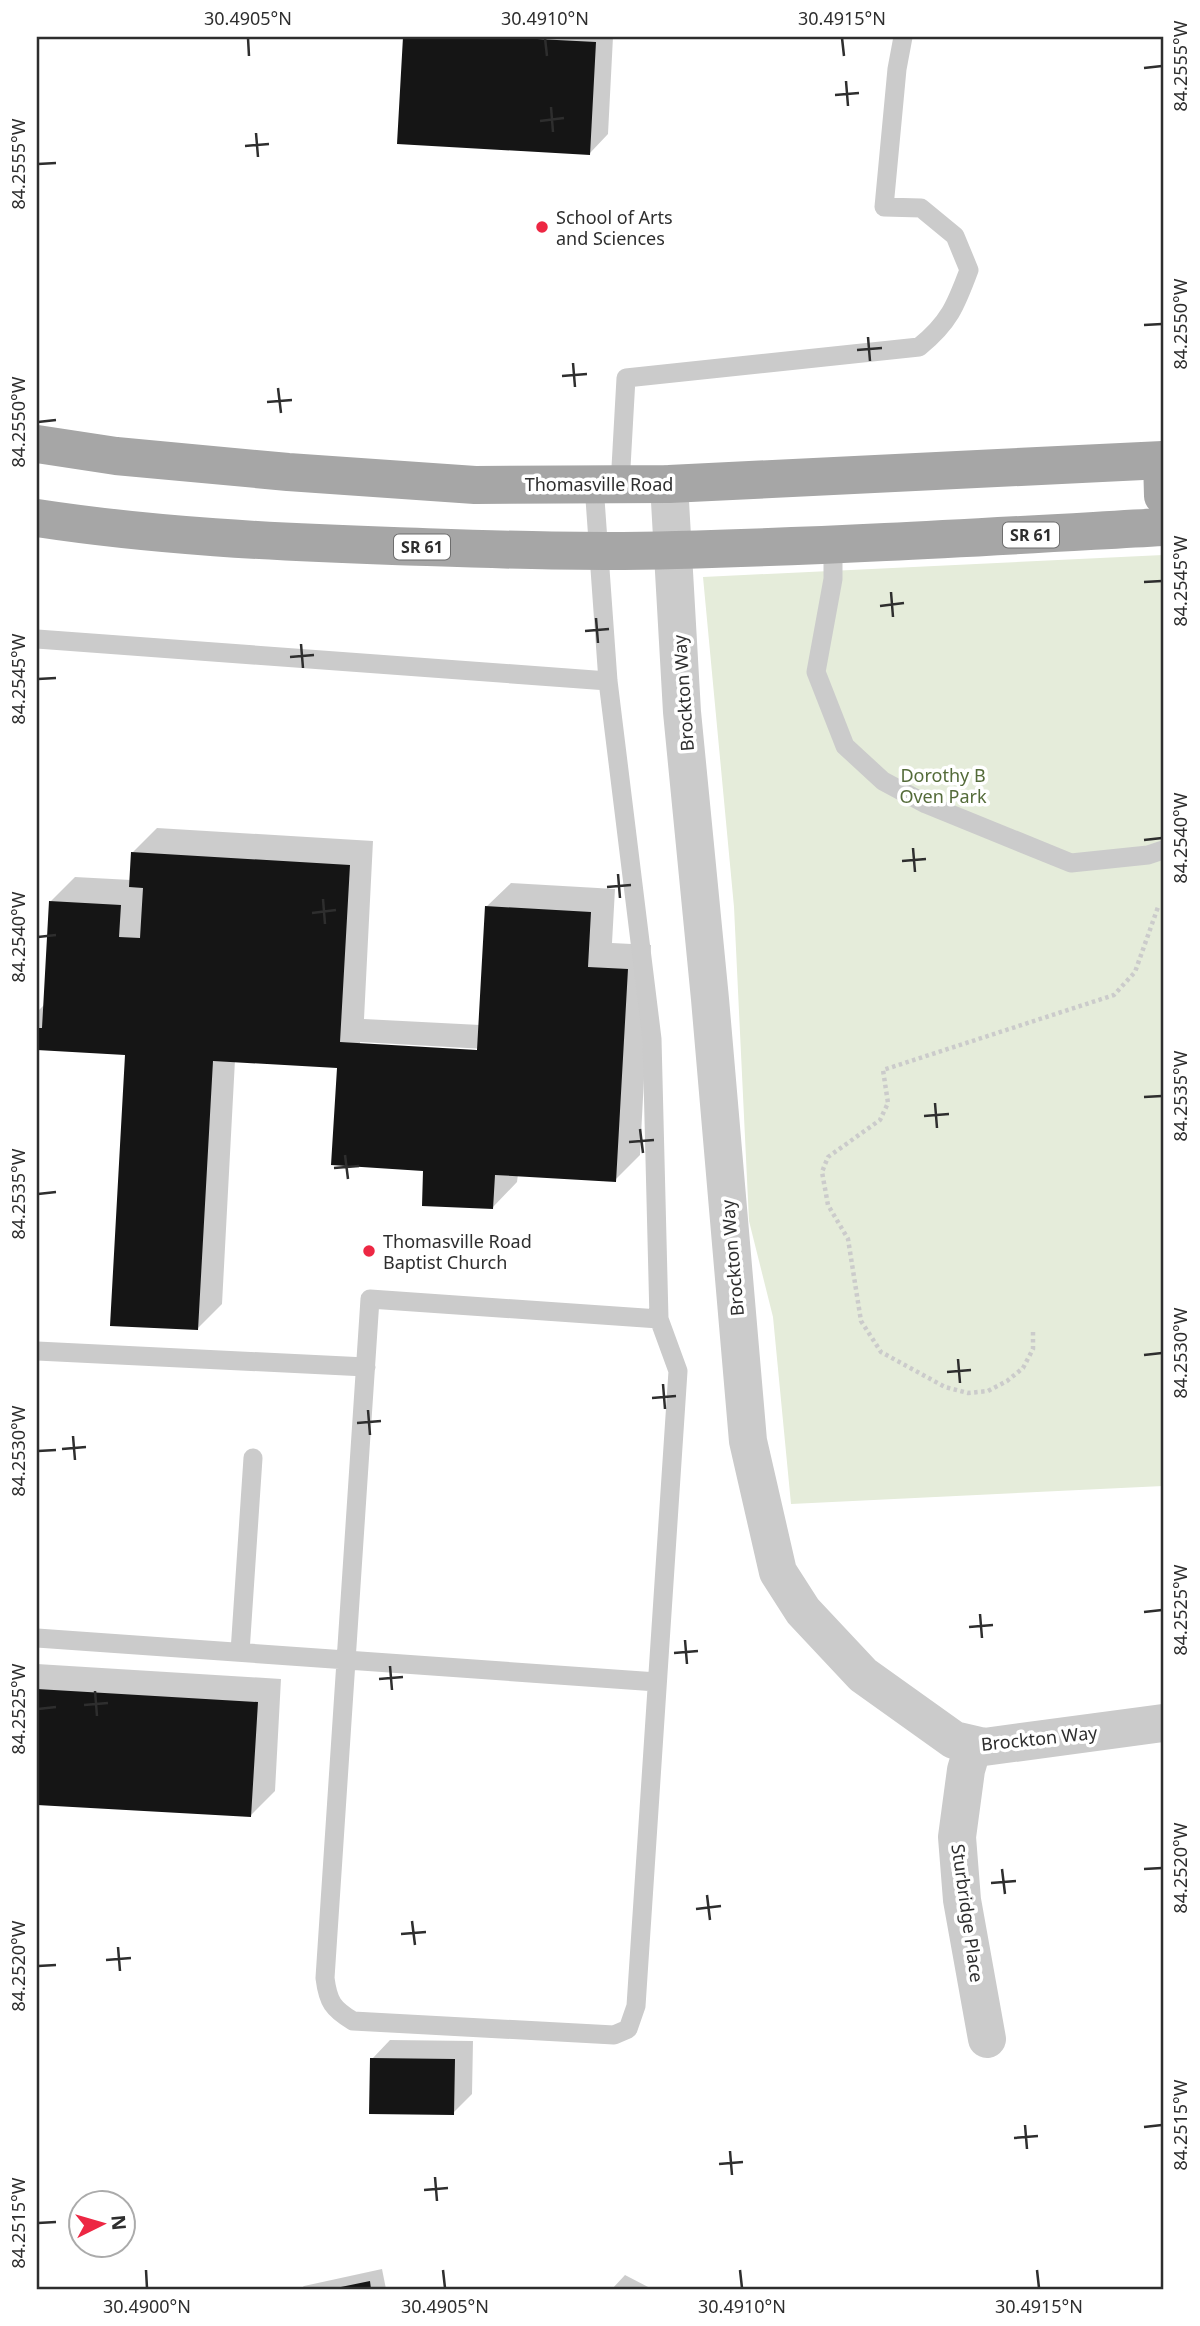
<svg xmlns="http://www.w3.org/2000/svg" width="1200" height="2326" font-family="'Noto Sans',sans-serif">
<style>
.green{fill:#e5ecda}
.shadow{fill:#0003;fill-rule:evenodd}
.building{fill:#151515}
.lines{fill:none;stroke-linecap:round;stroke-linejoin:round}
.path{stroke:#cbcbcb;stroke-width:4.5;stroke-dasharray:3.5 3.5;stroke-linecap:butt}
.lane{stroke:#cbcbcb;stroke-width:19}
.street{stroke:#cbcbcb;stroke-width:38}
.primary{stroke:#a6a6a6;stroke-width:38}
.ticks{fill:none;stroke:#2e2e2e;stroke-width:2.5}
.poi-dot{fill:#ed2743;stroke:#fff;stroke-width:2.5}
.labels{text-anchor:middle;dominant-baseline:central;stroke-width:7;stroke-linejoin:round;paint-order:stroke}
.shield{fill:#fff;stroke:#6d6d6d;stroke-width:2}
.shield-label{font-size:16px;font-weight:bold;fill:#2e2e2e}
.poi-label{font-size:18px;fill:#2e2e2e;stroke:#fff;text-anchor:start}
.street-label{font-size:18px;fill:#2e2e2e;stroke:#fff}
.park-label{font-size:18px;fill:#546b39;stroke:#fff}
.neatline{fill:none;stroke:#2e2e2e;stroke-width:2.5}
.ticks-label{font-size:18px;text-anchor:middle;fill:#2e2e2e}
</style>
<rect width="100%" height="100%" fill="#fff"/>
<path class="green" d="M1163,555V1486L791,1504L773,1317L749,1221L734,907L703,577Z"/>
<path class="shadow" d="M404,37H613L608,134L590,153L399,143Z
M157,828L373,841L364,1019L480,1025L486,907L511,883L615,889L612,943L651,945L640,1155L615,1180L518,1174L517,1182L493,1207L425,1169L338,1066L235,1060L222,1304L197,1329L126,1054L37,1049V1012L45,1004L51,901L75,877L131,880L133,852ZM360,1042L485,1049V1052L360,1045Z
M37,1664L281,1679L275,1791L251,1815L37,1803Z
M390,2040L473,2041L472,2094L453,2113L372,2059Z
M382,2269L386,2289H300L304,2286Z
M625,2275L652,2289H612Z"/>
<path class="building" d="M403,37H498L596,42L590,155L397,144Z
M131,852L350,865L340,1042L477,1050L485,906L591,912L588,967L628,969L616,1182L495,1175L493,1209L422,1206L423,1171L331,1165L337,1068L213,1061L198,1330L110,1326L125,1055L37,1050V1028H42L49,901L121,905L119,937L140,938L143,888L129,887Z
M37,1689L258,1702L251,1817L37,1805Z
M370,2058L455,2059L454,2115L369,2114Z
M370,2281L371,2289H336V2288Z"/>
<g class="lines">
<path class="path" d="M1033,1332V1349L1023,1368L1007,1381L988,1391L968,1393L945,1387L881,1352L861,1321L848,1239L828,1205L822,1172L828,1157L880,1120L888,1103L883,1070L1114,995L1135,972L1158,907"/>
<path class="lane" d="M594,485L608,681L652,1039L659,1319L678,1371L636,2006L628,2029L614,2035L353,2021C333,2009 328,2002 325,1978L370,1299L659,1319
M620,485L626,378L919,347C949,323 956,305 969,270L955,236L921,208L884,207L897,69L903,37
M833,544V579L816,672L845,746L883,781L926,804L1071,863L1148,855L1163,850
M37,639L608,681
M37,1351L366,1367
M37,1638L657,1682
M240,1652L253,1458"/>
<path class="street" d="M669,484L682,712L710,999L748,1441L778,1572L803,1611L863,1675L954,1740L984,1747L1163,1723
M973,1746L966,1770L957,1837L962,1900L987,2039"/>
<path class="primary" d="M37,444L116,456L288,472L475,485L669,484L1163,460
M1162,460L1163,496
M37,518C155,536 274,542 393,546C487,549 582,553 676,550C839,546 1001,536 1163,527"/>
</g>
<path class="ticks" d="M248,38L249,56M545,38L547,56M842,38L844,56M1144,68L1162,66M846,81L848,106M835,95L859,93M551,107L553,132M540,121L564,118M256,133L258,157M245,146L269,144M38,164L56,163M1144,325L1162,324M868,337L870,361M857,350L882,348M573,363L575,387M562,376L587,374M278,388L281,413M267,402L292,400M38,422L56,420M1144,582L1162,581M891,592L893,617M880,606L904,603M596,618L598,643M585,631L609,629M301,644L303,668M290,657L314,655M38,679L56,678M1144,840L1162,838M913,848L915,872M902,861L926,859M618,874L620,898M607,887L631,885M323,899L325,924M312,913L336,910M38,937L56,935M1144,1097L1162,1096M935,1103L937,1128M924,1116L949,1114M640,1129L643,1153M629,1142L654,1140M345,1155L348,1179M334,1168L359,1166M38,1194L56,1192M1144,1355L1162,1353M958,1359L960,1383M947,1372L971,1370M663,1384L665,1409M652,1398L676,1396M368,1410L370,1435M357,1423L381,1421M73,1436L75,1460M62,1449L86,1447M38,1451L56,1450M1144,1612L1162,1610M980,1614L982,1638M969,1627L993,1625M685,1640L687,1664M674,1653L698,1651M390,1666L392,1690M379,1679L403,1677M95,1691L97,1716M84,1705L108,1703M38,1709L56,1707M1002,1869L1005,1894M1144,1869L1162,1868M991,1883L1016,1881M707,1895L710,1920M696,1909L721,1906M412,1921L415,1945M401,1934L426,1932M118,1947L120,1971M106,1960L131,1958M38,1966L56,1965M1025,2125L1027,2149M1144,2127L1162,2125M1014,2138L1038,2136M730,2151L732,2175M719,2164L743,2162M435,2177L437,2201M424,2190L448,2188M38,2223L56,2222M146,2270L147,2288M443,2270L445,2288M740,2270L742,2288M1037,2270L1039,2288"/>
<g class="poi-dot">
<circle cx="542" cy="227" r="7"/>
<circle cx="369" cy="1251" r="7"/>
</g>
<g class="labels">
<g class="shield">
<rect x="1003" y="522.5" width="56" height="25" rx="5"/>
<rect x="394" y="534.5" width="56" height="25" rx="5"/>
</g>
<g class="shield-label">
<text x="1031" y="535">SR 61</text>
<text x="422" y="547">SR 61</text>
</g>
<g class="poi-label">
<text x="556" y="217">School of Arts<tspan x="556" dy="21">and Sciences</tspan></text>
<text x="383" y="1241">Thomasville Road<tspan x="383" dy="21">Baptist Church</tspan></text>
</g>
<g class="street-label">
<text x="599" y="484">Thomasville Road</text>
<text transform="translate(683 693) rotate(-94)">Brockton Way</text>
<text transform="translate(732 1258) rotate(-95)">Brockton Way</text>
<text transform="translate(1039 1738) rotate(-6)">Brockton Way</text>
<text transform="translate(968 1913) rotate(82)">Sturbridge Place</text>
</g>
<g class="park-label">
<text x="943" y="775">Dorothy B<tspan x="943" dy="21">Oven Park</tspan></text>
</g>
</g>
<rect width="1200" height="2326" fill="none" stroke="#ffffff" stroke-width="77"/>
<g transform="translate(102 2224) rotate(85)"><circle r="33" fill="#ffffff" stroke="#ababab" stroke-width="2"/>
<path d="M0-5L12 26L0 18L-12 26Z" fill="#ed2743"/>
<text y="-10" font-size="19" font-weight="bold" text-anchor="middle" fill="#2e2e2e">N</text>
</g>
<rect x="38" y="38" width="1124" height="2250" class="neatline"/>
<g class="ticks-label">
<text x="248" y="25">30.4905°N</text>
<text x="545" y="25">30.4910°N</text>
<text x="842" y="25">30.4915°N</text>
<text transform="translate(1181 66) rotate(-90)" y="6">84.2555°W</text>
<text transform="translate(19 164) rotate(-90)" y="6">84.2555°W</text>
<text transform="translate(1181 324) rotate(-90)" y="6">84.2550°W</text>
<text transform="translate(19 422) rotate(-90)" y="6">84.2550°W</text>
<text transform="translate(1181 581) rotate(-90)" y="6">84.2545°W</text>
<text transform="translate(19 679) rotate(-90)" y="6">84.2545°W</text>
<text transform="translate(1181 838) rotate(-90)" y="6">84.2540°W</text>
<text transform="translate(19 937) rotate(-90)" y="6">84.2540°W</text>
<text transform="translate(1181 1096) rotate(-90)" y="6">84.2535°W</text>
<text transform="translate(19 1194) rotate(-90)" y="6">84.2535°W</text>
<text transform="translate(1181 1353) rotate(-90)" y="6">84.2530°W</text>
<text transform="translate(19 1451) rotate(-90)" y="6">84.2530°W</text>
<text transform="translate(1181 1610) rotate(-90)" y="6">84.2525°W</text>
<text transform="translate(19 1709) rotate(-90)" y="6">84.2525°W</text>
<text transform="translate(1181 1868) rotate(-90)" y="6">84.2520°W</text>
<text transform="translate(19 1966) rotate(-90)" y="6">84.2520°W</text>
<text transform="translate(1181 2125) rotate(-90)" y="6">84.2515°W</text>
<text transform="translate(19 2223) rotate(-90)" y="6">84.2515°W</text>
<text x="147" y="2313">30.4900°N</text>
<text x="445" y="2313">30.4905°N</text>
<text x="742" y="2313">30.4910°N</text>
<text x="1039" y="2313">30.4915°N</text>
</g>
</svg>
